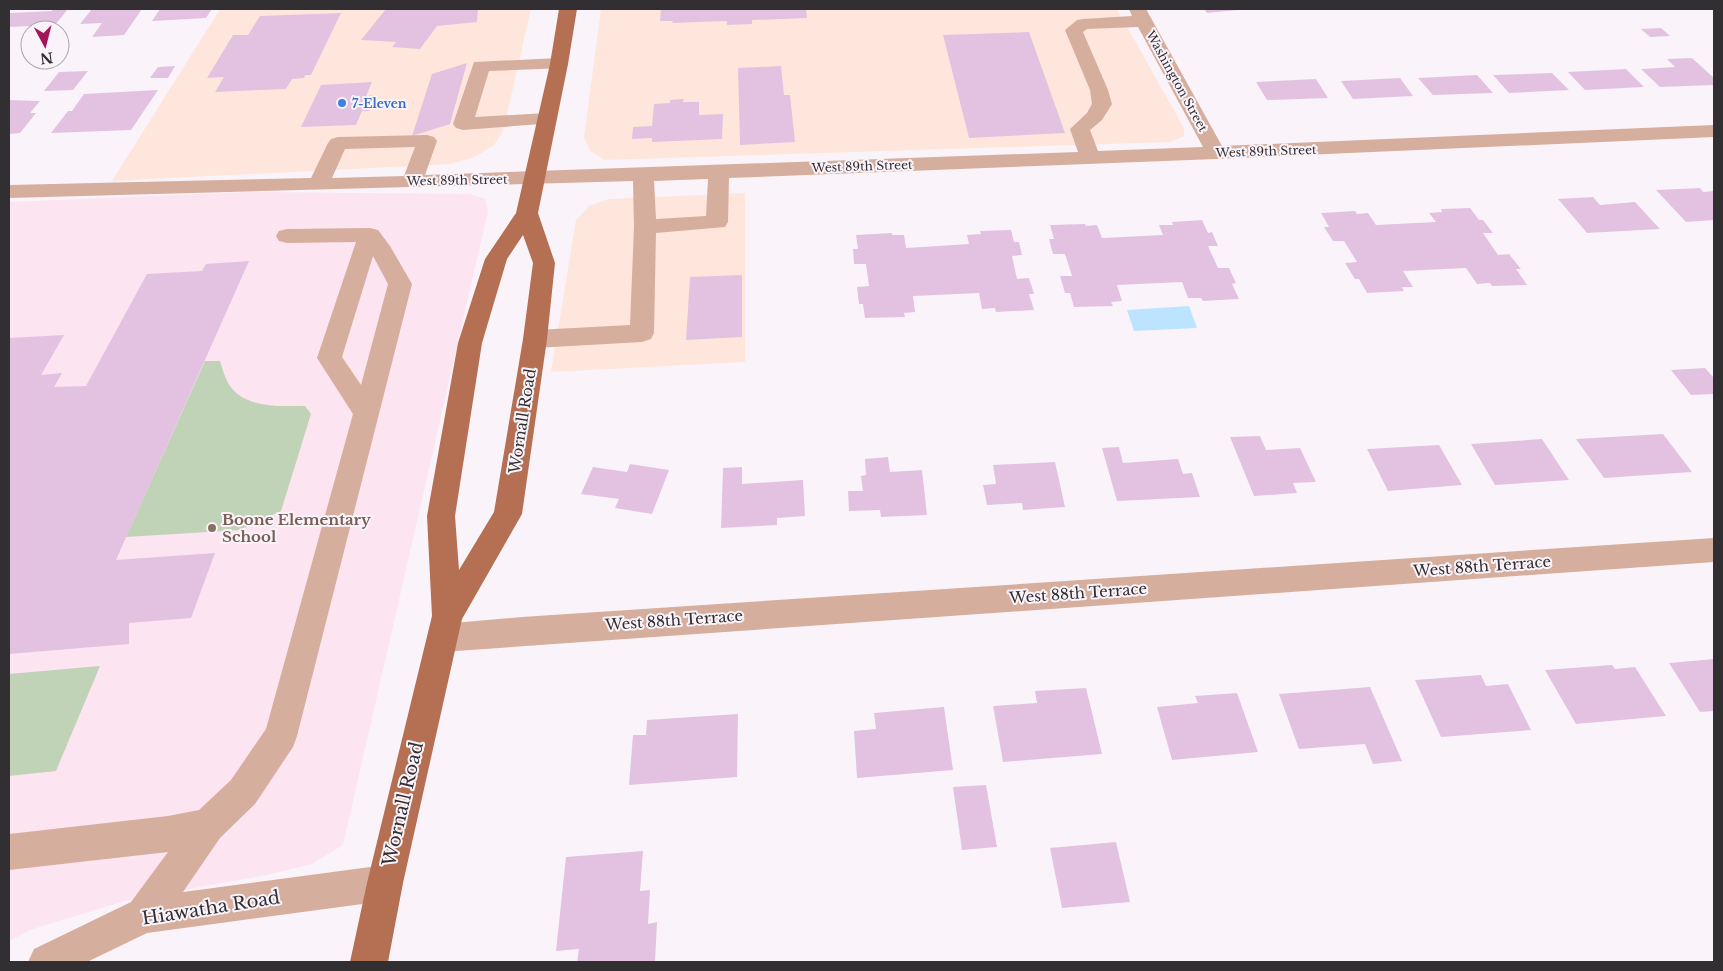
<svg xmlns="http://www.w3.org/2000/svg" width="1723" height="971" font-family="'Libre Baskerville',serif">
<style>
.commercial{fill:#ffe6dc}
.education{fill:#fce4f1}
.green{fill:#c0d3b7}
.water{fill:#bce4fe}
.building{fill:#e3c2e1}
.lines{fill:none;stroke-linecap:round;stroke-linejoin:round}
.minor{fill:#d6ae9e;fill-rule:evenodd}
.major{fill:#b56f53;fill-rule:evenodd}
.shop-dot{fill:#3f7fe0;stroke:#faf4fa;stroke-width:2}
.education-dot{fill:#8d6e63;stroke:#faf4fa;stroke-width:2}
.labels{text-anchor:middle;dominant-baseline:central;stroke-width:4;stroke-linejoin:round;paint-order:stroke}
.far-street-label{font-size:12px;fill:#322f32;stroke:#faf4fa}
.far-shop-label{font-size:12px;font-weight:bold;fill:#366cbe;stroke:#faf4fa;text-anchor:start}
.street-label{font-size:15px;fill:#322f32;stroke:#faf4fa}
.education-label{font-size:15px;font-weight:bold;fill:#785e54;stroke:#faf4fa;text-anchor:start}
.near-street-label{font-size:18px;fill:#322f32;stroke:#faf4fa}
</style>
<rect width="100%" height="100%" fill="#faf4fa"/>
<path class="commercial" d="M220,9H531L503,132L494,145L475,157L451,164L112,181Z
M601,9H1117L1184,128V136L1170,142L605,160L590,151L584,137Z
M745,193V362L551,372L576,220L589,206L609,199Z"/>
<path class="education" d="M249,192L469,194L485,199L488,211L343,845L312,864L267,875L128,900L33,929L9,941V202Z"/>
<path class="green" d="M205,361H220C222,368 225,377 228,383C243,409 281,406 305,406L311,414L281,511L240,530L126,537Z
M100,666L56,771L9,776V674Z"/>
<path class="water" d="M1189,306L1197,328L1134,331L1127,310Z"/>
<path class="building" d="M53,9H68L55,25L9,27V13L52,11Z
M92,9L130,10L142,9L124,35L92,37L102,23L80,24Z
M160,9H212L206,18L152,21Z
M386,9H478L477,22L437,26L420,49L392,47L396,42L361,40Z
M661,9H806L807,18L752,20V24L727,25V21L672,23L673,21H660Z
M1204,9H1238V10L1207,13Z
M341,13L311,75H305L304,78L292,79L286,89L215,92L224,77L207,78L233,35H248L260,16Z
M1661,28L1670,36L1650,37L1641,29Z
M1029,32L1065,133L969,138L943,35Z
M1692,58L1714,78V85L1660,87L1641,69L1675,67L1667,59Z
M467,63L450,124L412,136L432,74Z
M175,66L168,78H150L158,67Z
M781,66L784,95H790L795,142L740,145L738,68Z
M1626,69L1644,87L1585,90L1568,72Z
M88,71L73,90L44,91L59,72Z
M1552,73L1569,90L1509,93L1493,75Z
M1477,75L1493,93L1433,95L1418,78Z
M1400,78L1413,96L1353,99L1341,81Z
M1316,79L1328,98L1267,100L1256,82Z
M372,82L366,96L375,95L369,111H362L356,125L301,127L321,85Z
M158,90L131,130L51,133L68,111H72L84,94Z
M684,99L683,102H699V115L723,114L722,139L652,142V138L632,139L633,127L652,126L654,104L670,103V100Z
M9,100L40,101L30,113H36L20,133L9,134Z
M1700,188L1703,192L1714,191V220L1686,222L1656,190Z
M1593,197L1600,205L1635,202L1660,229L1587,233L1558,199Z
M1470,208L1479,220H1483L1493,233H1483L1498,255L1509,254L1521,269H1516L1527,285L1492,286L1490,283L1477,284L1466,268L1403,271L1413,287H1402L1404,291L1367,293L1359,279H1355L1345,263L1357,262L1344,241H1333L1324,227H1329L1321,213L1355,211L1357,214L1368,213L1376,225L1436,222L1429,213L1442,212L1441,209Z
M1202,220L1208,233L1212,232L1218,246H1208L1218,268H1229L1236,283L1232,284L1239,299L1203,301L1201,298H1188L1182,282L1117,285L1122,301L1111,302L1113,306L1074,307L1070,293H1065L1060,276H1072L1065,254H1053L1049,239H1054L1050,225L1085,224L1086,226L1097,225L1102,238L1163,235L1159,225H1173L1172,222Z
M1011,230L1014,242H1019L1022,255L1012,256L1017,279L1029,278L1034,294H1029L1034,310L996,312L995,308L982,309L979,293L913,296L915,312L904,313L905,317L865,318L863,304H859L857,287L869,286L866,264H854L853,249H858L856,235L892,233V235H904L906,248L969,244L967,235L981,234L980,231Z
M249,261L116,560L215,553L191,618L129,623V644L9,654V338L64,335L41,375L62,373L54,387L86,386L147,274L202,271L206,264Z
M742,275V337L686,340L690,277Z
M1705,368L1714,378V394L1691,395L1671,370Z
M1663,434L1692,472L1604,478L1576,439Z
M1260,436L1266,450L1300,448L1316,482L1293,483L1297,493L1254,496L1230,437Z
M1542,439L1569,480L1495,485L1471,444Z
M1439,445L1462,485L1388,491L1367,449Z
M1119,447L1123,463L1178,459L1183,474L1192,473L1200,497L1117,501L1102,448Z
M888,457L890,472L922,470L927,515L881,517L880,510L849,511L848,491H863L861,476L866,475L865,459Z
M1055,462L1065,507L1023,510L1022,503L987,505L983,485L996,484L993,465Z
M630,464L669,470L652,514L615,508L619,499L581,494L593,467L627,472Z
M742,467V484L803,480L805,516L777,518V525L721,528L723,468Z
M1714,659V711L1700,712L1669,663Z
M1612,665L1615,669L1635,667L1666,716L1576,724L1545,670Z
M1481,675L1486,686L1508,684L1531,730L1441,737L1415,680Z
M1370,687L1402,761L1373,764L1365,744L1299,749L1279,694Z
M1086,688L1102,754L1003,762L993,706L1037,703L1035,691Z
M1237,693L1258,752L1172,760L1157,707L1198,703L1195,696Z
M944,707L953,770L857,778L854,731L876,729L874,713Z
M738,714L737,777L629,785L633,735H646L647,720Z
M986,785L997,847L962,850L953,787Z
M1116,842L1130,902L1062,908L1050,848Z
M643,851L640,891L650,890L648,924L657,922L655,962H577L579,949L556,951L566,857Z"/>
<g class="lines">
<path class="minor" d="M1129,9H1146L1222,146L1714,125V137L1216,159L729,178L728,222L725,227L656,233L654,333L651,339L642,342L535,348L526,345L523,339L526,333L535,330L630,325L634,227L633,181L9,198V185L311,178L328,143L331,139L338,137L427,135L434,137L437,141L425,175L1078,152L1070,129L1087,113L1092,104L1090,90L1065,30L1077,20L1083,19L1132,16ZM1138,27L1203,147L1098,151L1090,130L1102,120L1112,104L1108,90L1083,32L1087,29ZM415,147L404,176L332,178L345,149ZM708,179L706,216L656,219L654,181Z
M559,58L566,60L568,64L566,68L489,71L475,117L547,113L554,115L557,119L554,123L463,130L456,128L453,124L474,62Z
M370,228L378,230L390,246L412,284L297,736L293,747L255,804L220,838L183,892L385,865L398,870L403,883L398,896L385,901L147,933L87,962H28L34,949L131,902L168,852L9,870V834L168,816L199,810L231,780L266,729L353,414L317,358L356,242L287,243L279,241L276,236L279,231L287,229ZM373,256L388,284L361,385L342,357Z
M1714,538V562L442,652L431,648L427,638L431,628L442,624L522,617Z"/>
<path class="major" d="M559,9H577L568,64L538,213L555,263L547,339L522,514L462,619L403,883L388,962H350L367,883L432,616L427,516L458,343L485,259L516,213L550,64ZM523,235L533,263L523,339L494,512L459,570L455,516L482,343L507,259Z"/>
</g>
<circle class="shop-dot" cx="342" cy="103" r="5"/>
<circle class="education-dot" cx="212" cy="528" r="5"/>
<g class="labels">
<g class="far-street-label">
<text transform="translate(1177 81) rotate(61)">Washington Street</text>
<text transform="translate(1266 151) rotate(-2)">West 89th Street</text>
<text transform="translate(862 166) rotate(-2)">West 89th Street</text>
<text transform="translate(457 180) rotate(-1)">West 89th Street</text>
</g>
<g class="far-shop-label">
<text x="352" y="103">7-Eleven</text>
</g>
<g class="street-label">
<text transform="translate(522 421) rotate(-81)">Wornall Road</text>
<text transform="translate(1482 566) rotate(-4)">West 88th Terrace</text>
<text transform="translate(1078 593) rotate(-4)">West 88th Terrace</text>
<text transform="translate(674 620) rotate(-4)">West 88th Terrace</text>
</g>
<g class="education-label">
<text x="222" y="519">Boone Elementary<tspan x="222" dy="17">School</tspan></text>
</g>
<g class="near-street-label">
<text transform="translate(403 804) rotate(-77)">Wornall Road</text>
<text transform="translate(211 908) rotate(-9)">Hiawatha Road</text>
</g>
</g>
<rect width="1723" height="971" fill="none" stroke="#322f32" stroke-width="20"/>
<g transform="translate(45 45) rotate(173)"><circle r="24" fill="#faf4fa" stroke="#aaa5aa"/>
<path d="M0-4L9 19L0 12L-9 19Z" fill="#a31459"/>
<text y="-8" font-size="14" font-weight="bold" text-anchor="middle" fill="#322f32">N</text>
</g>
</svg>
